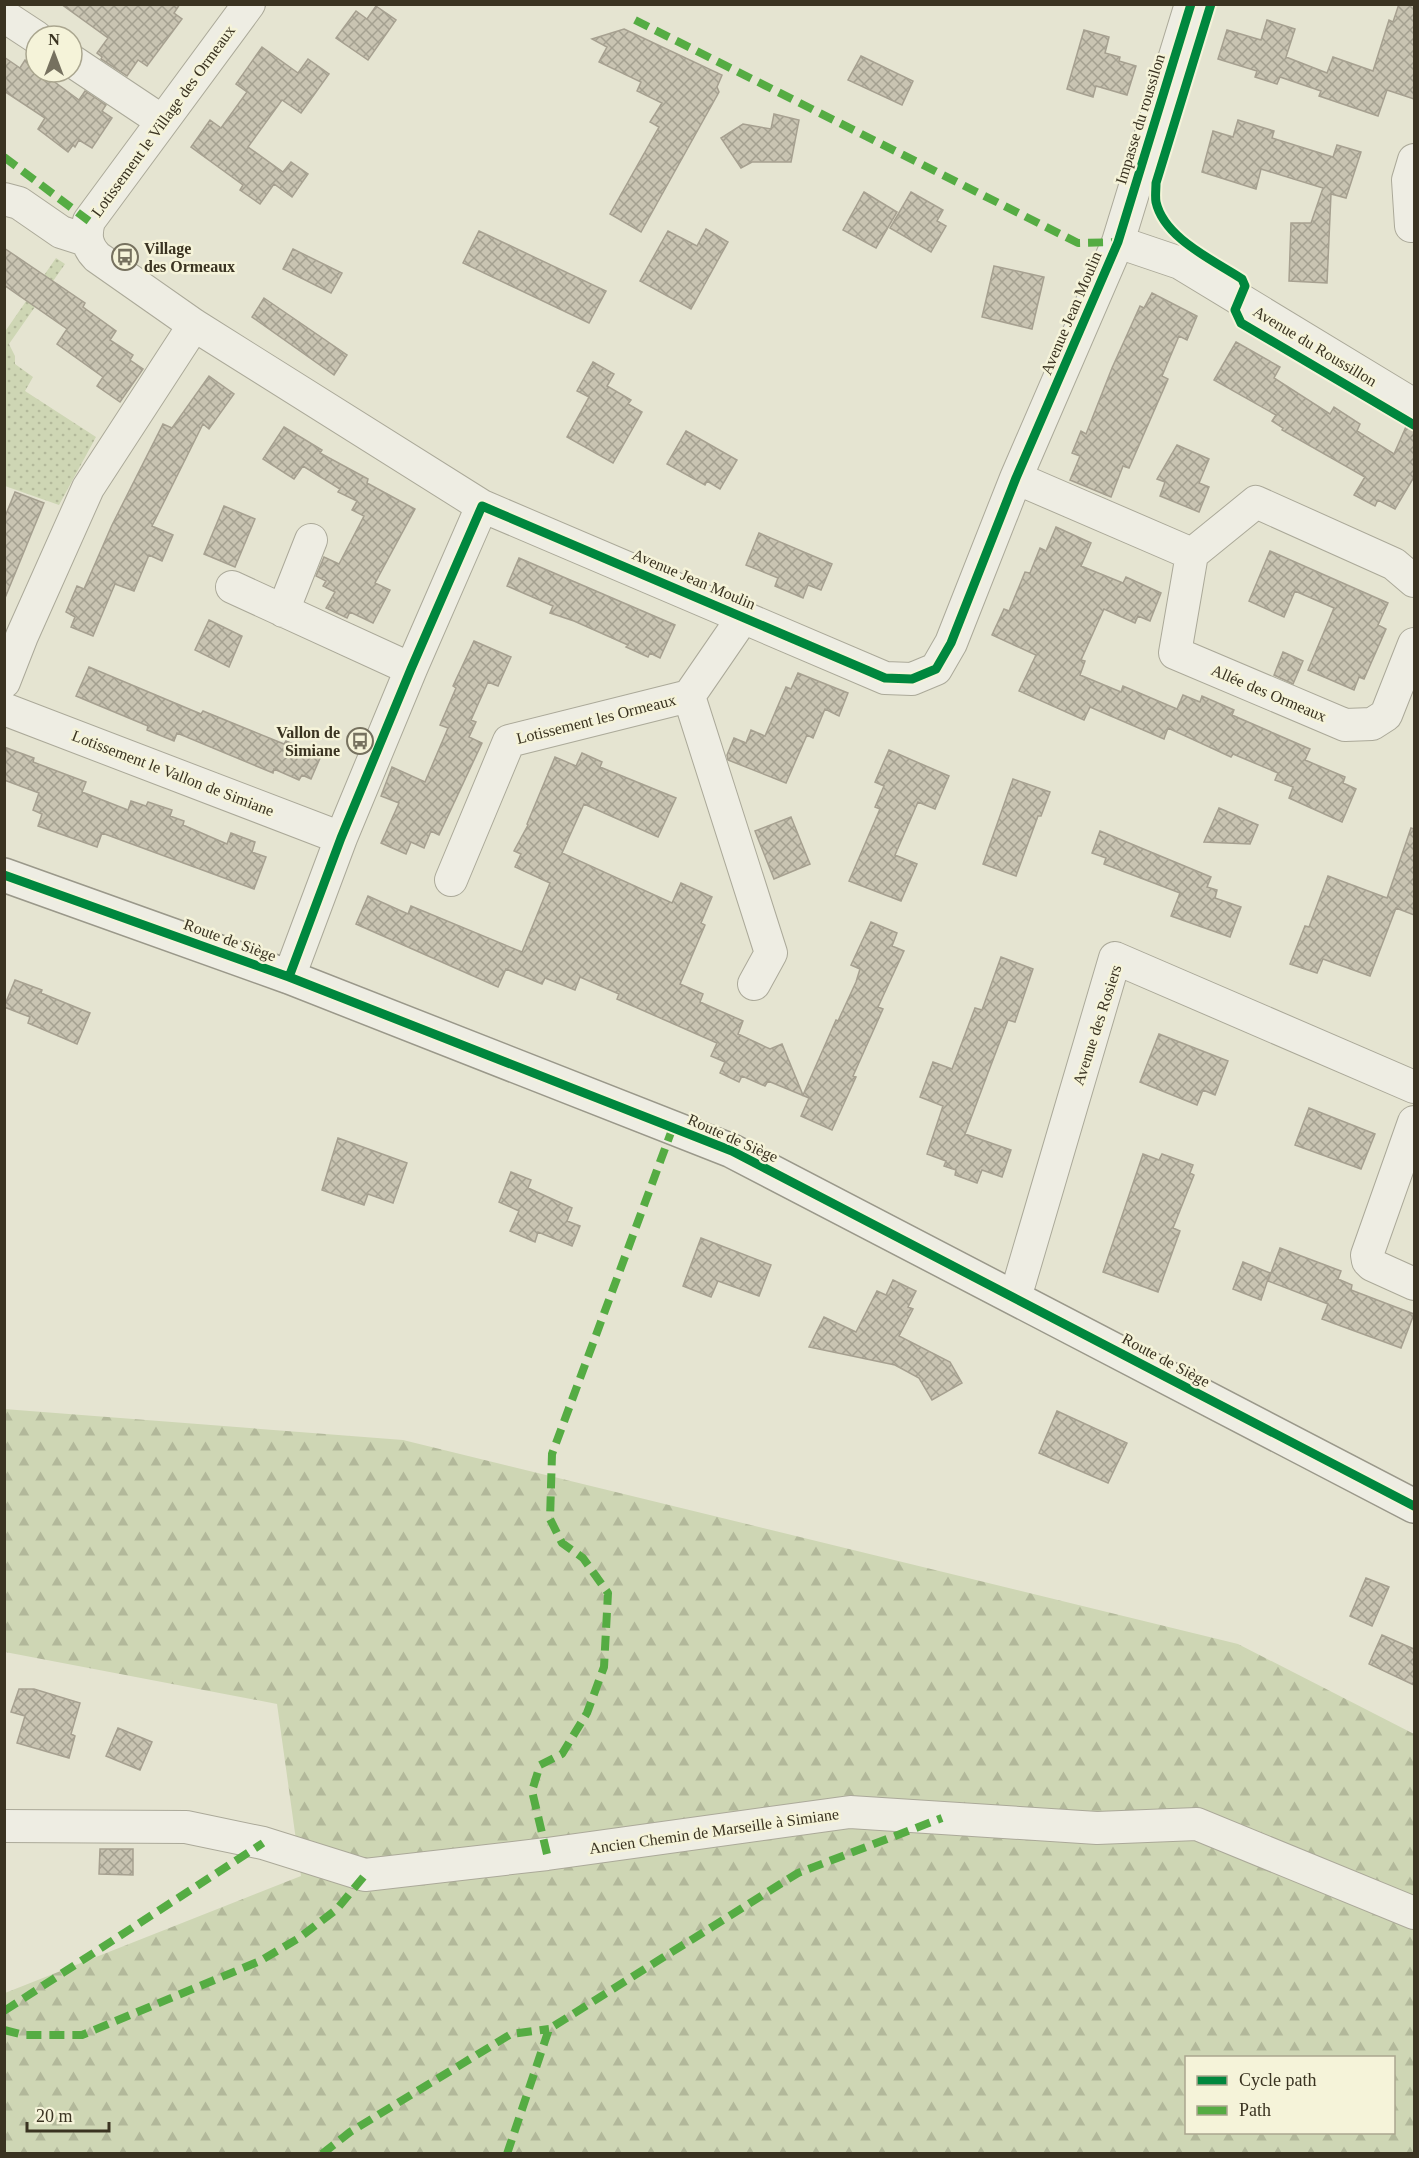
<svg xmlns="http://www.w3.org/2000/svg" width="1419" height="2158" font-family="'Times New Roman',serif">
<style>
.grass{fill:url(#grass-dots)}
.forest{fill:url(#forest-firs);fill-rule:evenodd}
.building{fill:url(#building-cross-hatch);stroke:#a6a090;stroke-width:1.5}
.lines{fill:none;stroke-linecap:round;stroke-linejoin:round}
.street-casing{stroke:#aba999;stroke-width:34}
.secondary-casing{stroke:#9a988a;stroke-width:36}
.street{stroke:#eeede3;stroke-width:32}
.secondary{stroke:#eeede3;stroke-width:33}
.quiet{stroke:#55ac43;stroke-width:8;stroke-dasharray:15 8;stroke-linecap:butt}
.cycleway-casing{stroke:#f5f3d9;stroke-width:13}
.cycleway{stroke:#00873e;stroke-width:9}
.labels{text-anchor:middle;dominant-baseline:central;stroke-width:5;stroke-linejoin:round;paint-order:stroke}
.street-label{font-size:16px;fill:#3a3321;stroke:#f5f3d9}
.poi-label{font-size:16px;font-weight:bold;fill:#3a3321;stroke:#f5f3d9;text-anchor:start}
</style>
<defs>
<pattern id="grass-dots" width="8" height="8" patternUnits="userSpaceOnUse" patternTransform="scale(1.5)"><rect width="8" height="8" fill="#ced6b4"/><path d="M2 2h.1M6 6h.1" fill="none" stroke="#b2b89a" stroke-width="1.8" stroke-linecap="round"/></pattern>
<pattern id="forest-firs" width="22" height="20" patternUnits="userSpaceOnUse" patternTransform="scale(1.5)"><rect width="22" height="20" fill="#ced6b4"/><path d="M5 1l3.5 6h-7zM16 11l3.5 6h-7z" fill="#b2b89a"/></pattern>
<pattern id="building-cross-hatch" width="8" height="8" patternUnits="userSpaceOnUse" patternTransform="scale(1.5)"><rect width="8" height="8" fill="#c9c4b2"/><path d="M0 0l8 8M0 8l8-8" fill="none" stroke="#a4a090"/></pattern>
</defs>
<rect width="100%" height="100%" fill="#e5e4d1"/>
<path class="grass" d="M56,258L65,264L9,344L15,356V364L33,377L25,391L96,437L59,505L5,486L4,333Z"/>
<path class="forest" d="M4,1409L403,1440L1238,1644L1414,1734V2153H5V1993L301,1876L277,1704L5,1652ZM1186,2058H1394V2132H1186Z"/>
<path class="building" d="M61,4H180L174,13L182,19L147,66L138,60L127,76L101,59L102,57L97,53L108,38Z
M1399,4H1414V99L1387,90L1378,116L1319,96L1321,91L1280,77L1277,84L1255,77L1257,71L1218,59L1227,30L1261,40L1267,20L1295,29L1286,57L1327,73L1333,57L1373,71L1389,20L1393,22Z
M376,6L396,20L368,60L336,38L356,11L367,19Z
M624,29L722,75L717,87L719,92L641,232L610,214L659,127L650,122L662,103L637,91L641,82L599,62L607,47L592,39Z
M1084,30L1109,37L1105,53L1120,57L1119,61L1136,66L1127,95L1096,86L1093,97L1067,89Z
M262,47L298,73L308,59L329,74L301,113L282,100L248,147L283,172L291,162L308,174L292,197L274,184L260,204L240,190L243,185L191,147L210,120L221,128L247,92L236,84Z
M861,56L913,81L902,105L848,80Z
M4,57L20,68L25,60L36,68V72H41L79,100L85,91L106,105L102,111L112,118L92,148L79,140L75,147L73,145L68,152L38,129L45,118L4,91Z
M774,114L799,120L791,162H752L741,168L721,138L743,124L771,129Z
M1238,120L1274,131L1272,138L1333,157L1337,145L1361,152L1346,198L1331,194L1327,283L1289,281L1291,223H1311L1323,188L1261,169L1256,189L1202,172L1213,131L1233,137Z
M864,192L897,212L876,248L843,230Z
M911,192L943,210L937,221L946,226L931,252L890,228Z
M706,229L728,242L691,309L640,281L668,231L697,246Z
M479,231L606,291L589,323L463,263Z
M4,248L85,303L83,307L116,331L110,340L133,355L130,360L143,369L120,402L97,386L103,377L57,344L67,329L4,285Z
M293,249L342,273L331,293L283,269Z
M994,266L1044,277L1032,329L982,317Z
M1152,293L1197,316L1187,340L1179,336L1162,376L1168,379L1129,468L1123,466L1111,497L1070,480L1080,456L1072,453L1081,431L1086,434L1112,368L1140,306L1144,308Z
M264,298L347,355L334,375L252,317Z
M1236,342L1280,367L1274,378L1330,414L1334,407L1360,424L1357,431L1394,454L1408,422L1414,423V477L1395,509L1378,500L1375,506L1354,495L1365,477L1282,430L1283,428L1272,421L1276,415L1214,380Z
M593,362L614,374L607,386L631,400L628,404L642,412L613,463L567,437L589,397L577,391Z
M209,376L234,394L209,429L203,424L152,526L173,535L162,561L149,555L134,591L115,584L93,636L71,627L75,617L66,612L77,586L84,589L112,525L163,424L172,428Z
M284,427L322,450L320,453L368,479L367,483L415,509L375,583L390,590L373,623L350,612L347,618L326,608L335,592L323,586L326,581L316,576L324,557L339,564L364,516L352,510L357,501L338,492L340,489L303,466L294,479L263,459Z
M686,431L737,460L720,489L707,481L705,485L667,464Z
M1177,445L1209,459L1199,483L1209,487L1199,512L1160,496L1165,482L1157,479Z
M15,492L44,503L5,598L4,519Z
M224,506L255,519L235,567L204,554Z
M1056,527L1091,543L1081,566L1123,583L1126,577L1161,593L1150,621L1138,616L1135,623L1104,609L1081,660L1085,661L1080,675L1121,692L1123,686L1177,709L1183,695L1200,702L1202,696L1234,710L1232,715L1310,749L1305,760L1345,777L1343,783L1356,789L1342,822L1289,798L1293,787L1275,780L1278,773L1233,754L1231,757L1168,728L1164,739L1090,707L1084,720L1019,691L1036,655L992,635L1004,609L1009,611L1025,572L1030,573L1040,548L1046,551Z
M759,533L832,564L821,590L808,585L803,598L775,586L778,578L746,565Z
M1270,551L1388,603L1378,625L1386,629L1364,679L1359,677L1354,690L1308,670L1334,608L1295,591L1284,617L1249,601Z
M519,558L675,625L660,658L650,653L648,657L626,647L628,645L574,621L550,613L553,606L507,586Z
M209,620L242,636L229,667L195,650Z
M474,641L511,657L498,686L488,682L471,720L476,722L469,737L482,743L439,835L431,831L424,848L411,842L406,854L381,843L399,803L381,796L392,767L425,782L448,728L440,725L456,688L453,686Z
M1283,652L1303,661L1293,684L1274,675Z
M89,667L201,714L203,711L284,744L286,741L321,756L311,779L302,775L299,780L274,769L273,773L177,733L174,741L147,730L148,726L76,696Z
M798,673L848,693L839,716L825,709L813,738L807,735L786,783L728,760L727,755L734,738L746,743L751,730L765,736L786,687L791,689Z
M4,747L34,758L33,762L86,782L82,792L128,810L131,801L146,806L148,802L172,810L170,816L184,821L183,825L227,844L231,833L255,842L252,852L266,857L254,889L102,833L97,847L38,826L42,814L33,810L39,793L4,780Z
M889,750L949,776L935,809L918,802L895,855L917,864L901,901L849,881L880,809L875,807L884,786L875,782Z
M582,753L602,762L600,767L676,798L658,837L584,804L562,853L672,903L681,883L712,897L701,923L705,925L680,984L703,994L700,1002L743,1021L738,1034L770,1049L782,1044L803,1095L836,1020L838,1021L856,982L860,969L851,965L871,922L897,933L892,946L904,951L878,1007L883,1009L853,1076L856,1077L832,1130L801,1116L809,1098L768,1081L765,1086L742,1076L739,1082L720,1073L725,1062L711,1056L717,1043L617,999L619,994L580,977L575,990L545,978L542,984L506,969L498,987L356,924L368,896L408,914L411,906L522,952L550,883L515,867L521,854L514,851L528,825L527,824L555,757L576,766Z
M1013,779L1050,792L1041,816H1038L1016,876L983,864Z
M1219,808L1258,825L1250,844L1204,842Z
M791,817L810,864L774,879L755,831Z
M1411,828L1414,829V915L1396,908L1370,976L1323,959L1317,973L1290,964L1305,926L1309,927L1328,876L1387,898Z
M1100,831L1211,877L1207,887L1217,890L1215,898L1241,907L1230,937L1171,916L1180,893L1104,864L1106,858L1092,853Z
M1001,957L1033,969L1015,1022L1008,1020L965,1134L1011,1150L1002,1177L982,1170L977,1183L955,1175L956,1170L944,1166L946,1161L927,1154L943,1106L920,1097L933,1062L952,1069L975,1008L982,1010Z
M15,980L42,990L41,993L90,1013L77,1044L28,1023L30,1017L4,1007Z
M1159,1034L1228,1061L1215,1095L1203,1090L1197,1105L1140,1082Z
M1309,1108L1375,1134L1361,1169L1295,1145Z
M338,1138L407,1163L393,1203L368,1194L364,1205L322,1190Z
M1143,1154L1159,1160L1162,1154L1193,1165L1190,1173L1194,1175L1173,1228L1180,1231L1158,1292L1103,1272Z
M511,1172L531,1180L528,1188L572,1208L567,1221L580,1226L572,1246L538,1232L535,1242L510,1231L519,1211L499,1202Z
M701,1238L771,1265L759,1296L718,1281L711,1297L683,1286Z
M1280,1248L1341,1271L1338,1279L1352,1285L1351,1290L1414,1314L1401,1348L1322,1319L1328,1304L1268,1281Z
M1243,1262L1270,1273L1261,1300L1233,1289Z
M893,1280L916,1291L908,1307L913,1309L899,1336L950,1362L962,1383L932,1400L919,1378L895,1365L809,1347L824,1317L856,1332L877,1291L886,1295Z
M1057,1411L1127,1443L1108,1483L1039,1453Z
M1366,1578L1389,1587L1372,1626L1350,1616Z
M1382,1635L1414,1649V1685L1369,1664Z
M19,1689H34L80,1703L71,1734L75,1736L69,1758L17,1743L25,1716L11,1712Z
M118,1728L152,1742L140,1770L106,1756Z
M100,1849H133V1875L99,1874Z"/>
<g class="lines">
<defs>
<path id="street" d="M249,4L89,221C85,235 86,246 97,257L194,325L482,506
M4,16L36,37
M72,61L162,121
M4,199L19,203L61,232L86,240
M1411,226L1408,180L1414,160
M1118,242L1180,263L1414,405
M1016,478L1192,554
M1414,581L1394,564L1256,502L1192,554L1175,653L1345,725L1372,724L1386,715L1414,644
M232,587L411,669
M283,611L311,540
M744,616L689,696L771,953L754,984
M4,682L22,636L88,488L194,325
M4,709L341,838
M451,880L509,741L689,696
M289,977L341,838L411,669L482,506L885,678L912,679L936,669L951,643L1016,478L1118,242L1191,4
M1414,1122L1367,1255L1368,1261L1372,1265L1414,1284
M1015,1298L1115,958L1414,1087
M4,1826L186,1827L263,1843L365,1875L547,1854L850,1812L1097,1828L1197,1824L1414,1913"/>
<path id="secondary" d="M4,875L289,977L732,1151L1414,1506"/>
</defs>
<use href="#street" class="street-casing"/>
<use href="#secondary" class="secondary-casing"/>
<use href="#street" class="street"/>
<use href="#secondary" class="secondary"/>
<path class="quiet" d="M635,20L1078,243L1118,242
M4,157L89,221
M547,1854L532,1791L540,1765L562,1754L587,1713L604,1667L608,1593L583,1558L562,1543L550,1519L552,1454L673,1127
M4,2011L263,1843
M4,2030L24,2035H82L260,1961L299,1938L337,1909L365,1875
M322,2154L350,2132L511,2034L549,2029
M507,2154L549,2029L798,1873L942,1818"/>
<defs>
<path id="cycleway" d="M1211,4L1156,183C1156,189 1155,196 1156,202C1164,238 1213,260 1242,279L1245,286L1235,310L1241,323L1414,425
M4,875L289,977L732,1151L1414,1506
M289,977L341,838L411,669L482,506L885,678L912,679L936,669L951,643L1016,478L1118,242L1191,4"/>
</defs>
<use href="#cycleway" class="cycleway-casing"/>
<use href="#cycleway" class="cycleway"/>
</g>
<defs>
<symbol id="bus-ring" viewBox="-11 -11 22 22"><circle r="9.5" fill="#f5f3d9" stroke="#76715f" stroke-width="1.5"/><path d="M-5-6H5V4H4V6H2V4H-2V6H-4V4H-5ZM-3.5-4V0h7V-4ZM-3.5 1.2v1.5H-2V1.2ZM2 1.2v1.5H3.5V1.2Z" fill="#76715f"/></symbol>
</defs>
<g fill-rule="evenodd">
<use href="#bus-ring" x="110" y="242" width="30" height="30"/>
<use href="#bus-ring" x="345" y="726" width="30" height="30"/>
</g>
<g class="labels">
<g class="street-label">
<text transform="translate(1140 119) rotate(-73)">Impasse du roussilon</text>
<text transform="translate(163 121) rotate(-54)">Lotissement le Village des Ormeaux</text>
<text transform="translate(1071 313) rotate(-67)">Avenue Jean Moulin</text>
<text transform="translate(1315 346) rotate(31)">Avenue du Roussillon</text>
<text transform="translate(694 579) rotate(23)">Avenue Jean Moulin</text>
<text transform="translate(1269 693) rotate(23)">Allée des Ormeaux</text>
<text transform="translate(596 719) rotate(-14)">Lotissement les Ormeaux</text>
<text transform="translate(173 773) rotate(21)">Lotissement le Vallon de Simiane</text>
<text transform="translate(230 940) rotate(20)">Route de Siège</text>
<text transform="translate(1097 1025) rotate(-72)">Avenue des Rosiers</text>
<text transform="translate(733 1138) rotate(24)">Route de Siège</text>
<text transform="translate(1166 1360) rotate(28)">Route de Siège</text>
<text transform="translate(714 1831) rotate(-8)">Ancien Chemin de Marseille à Simiane</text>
</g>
<g class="poi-label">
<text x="144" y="248">Village<tspan x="144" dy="18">des Ormeaux</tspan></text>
<text x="340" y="732" text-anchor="end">Vallon de<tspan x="340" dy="18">Simiane</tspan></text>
</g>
</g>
<rect width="1419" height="2158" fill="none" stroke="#3a3321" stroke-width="12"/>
<rect x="1185" y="2056" width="210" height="78" fill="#f5f3d9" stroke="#aaa68f" stroke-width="1.5"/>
<rect x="1197" y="2076" width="30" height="9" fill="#00873e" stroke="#aaa68f" stroke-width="1.5"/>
<text x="1239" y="2086" font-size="18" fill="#3a3321">Cycle path</text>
<rect x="1197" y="2106" width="30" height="9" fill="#55ac43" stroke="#aaa68f" stroke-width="1.5"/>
<text x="1239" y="2116" font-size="18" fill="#3a3321">Path</text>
<g transform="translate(54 54)"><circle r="28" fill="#f5f3d9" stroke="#aaa68f" stroke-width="1.5"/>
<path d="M0-4.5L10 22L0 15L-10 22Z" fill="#76715f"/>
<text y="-9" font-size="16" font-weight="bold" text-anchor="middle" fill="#3a3321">N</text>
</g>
<path d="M27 2122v9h82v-9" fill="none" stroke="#3a3321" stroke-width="3"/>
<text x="36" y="2122" font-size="18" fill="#3a3321" stroke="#f5f3d9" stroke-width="4.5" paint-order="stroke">20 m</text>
</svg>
